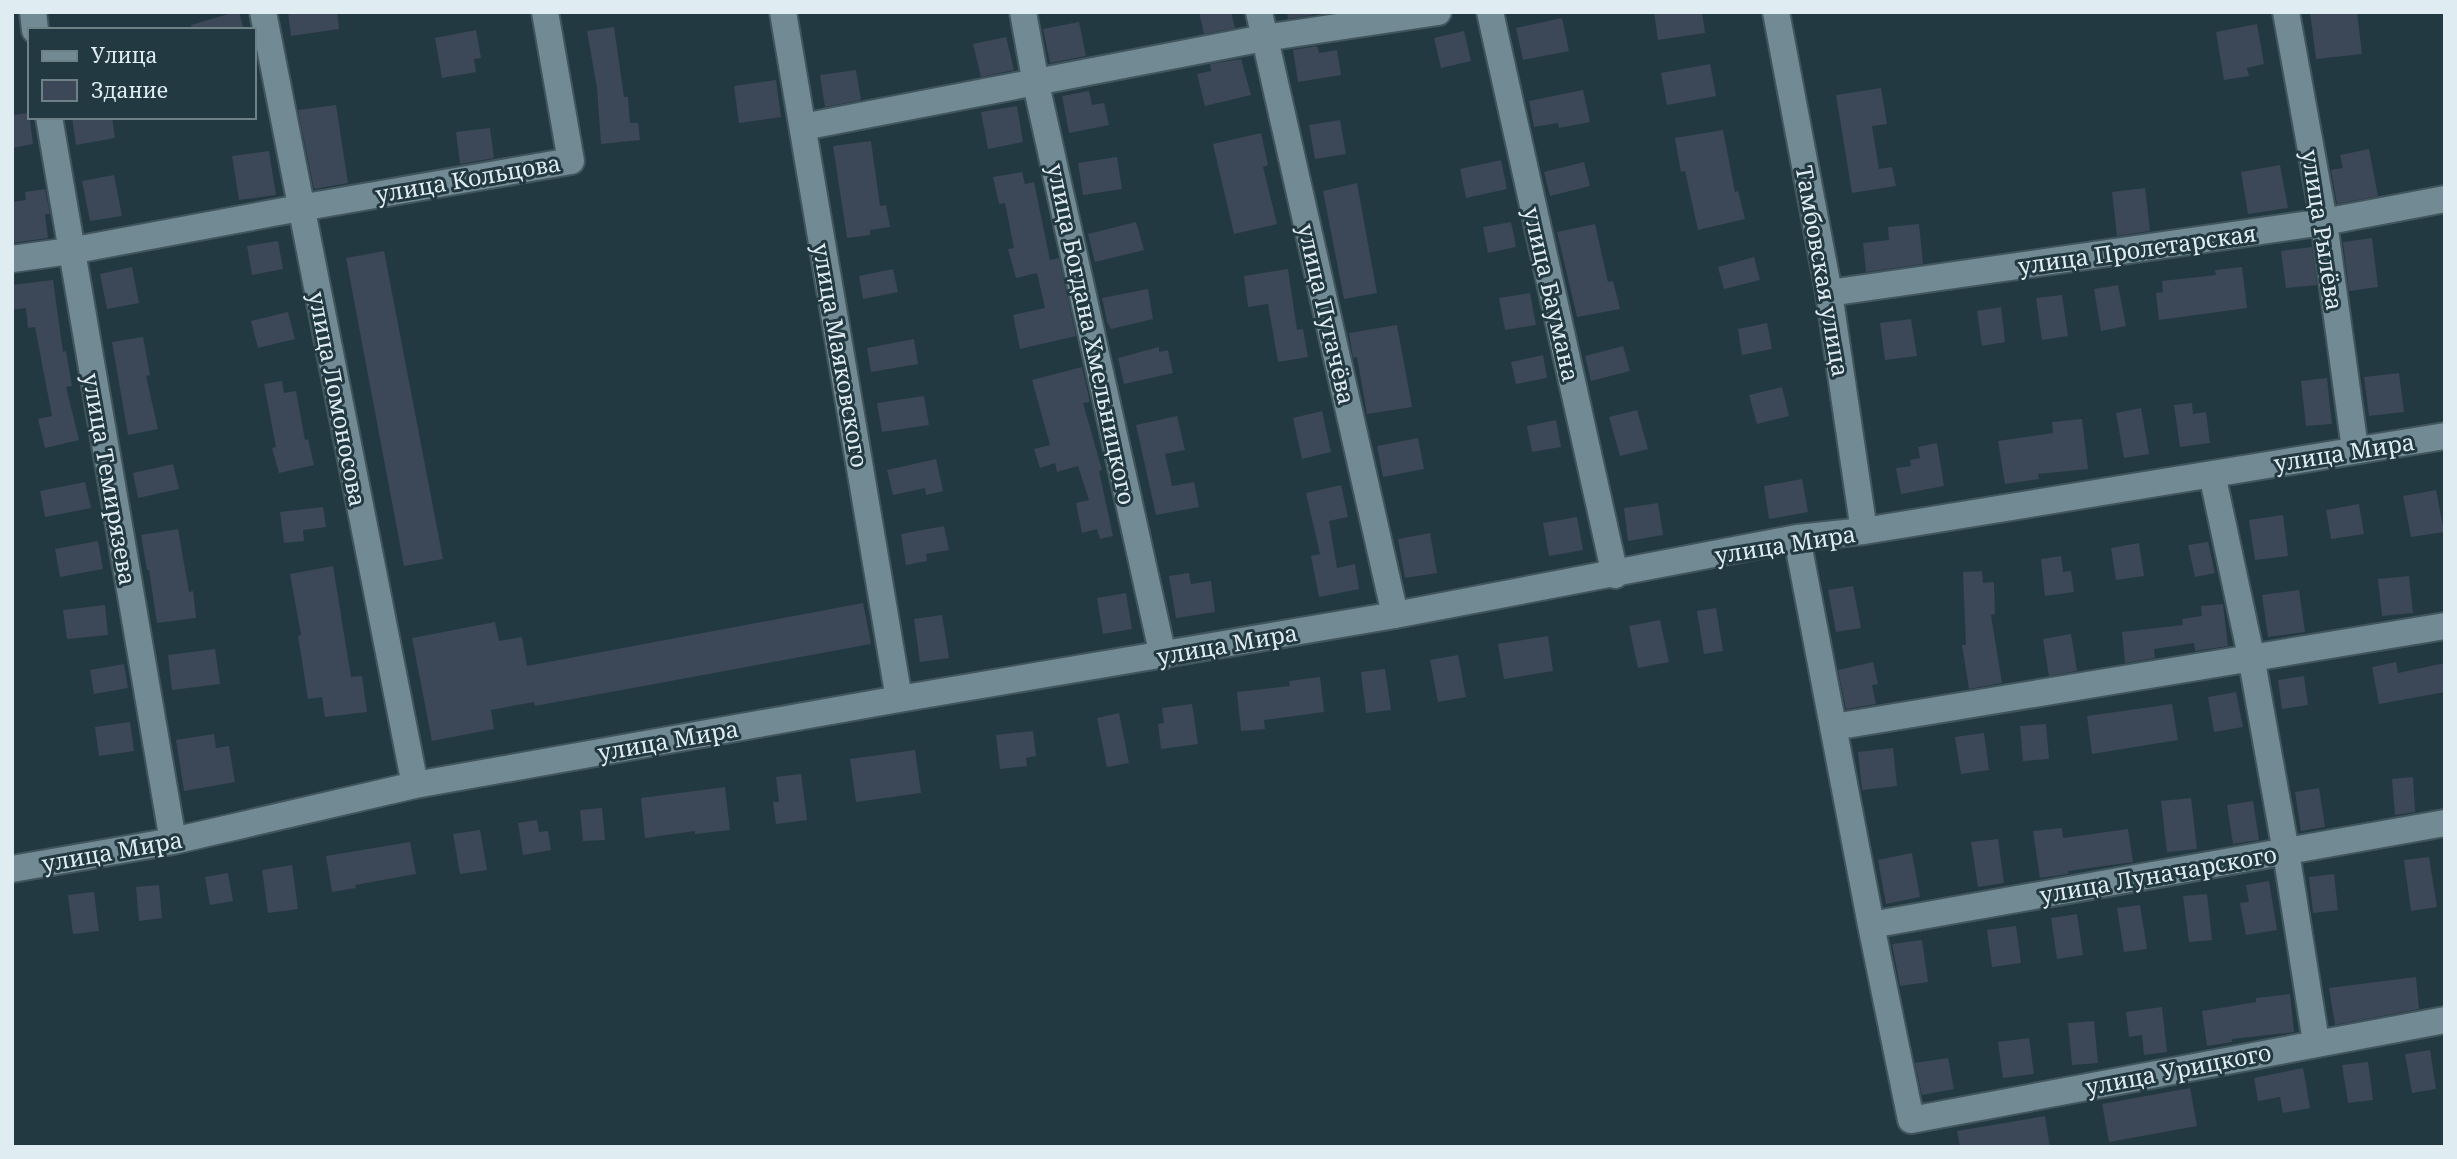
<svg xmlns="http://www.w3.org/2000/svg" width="2457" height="1159" font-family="'Noto Serif',serif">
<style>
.building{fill:#3c4757}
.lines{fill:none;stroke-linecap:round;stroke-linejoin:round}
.minor-casing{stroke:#41555c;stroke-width:30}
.minor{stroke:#728a94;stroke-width:26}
.labels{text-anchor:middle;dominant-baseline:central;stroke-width:6;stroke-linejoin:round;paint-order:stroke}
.street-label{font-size:23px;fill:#dfecf1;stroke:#233941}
</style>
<rect width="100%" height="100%" fill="#233941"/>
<path class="building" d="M235,12H239L244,30H192L191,25Z
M288,12H337L339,29L291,36Z
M1199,12H1231L1235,28L1204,34Z
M1287,12H1312L1313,15L1288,19Z
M1654,12H1702L1705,33L1658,40Z
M2310,12H2357L2362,54L2316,59Z
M1562,18L1569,51L1523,60L1516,28Z
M1079,22L1086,56L1050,63L1043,29Z
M2257,24L2264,64L2247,68L2249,76L2224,80L2216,32Z
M614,27L624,97H628L630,123H638L640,140L601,144L597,88L587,31Z
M476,30L481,58L474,59L476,72L442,78L435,38Z
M1464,31L1471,61L1441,68L1434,38Z
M1006,37L1014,70L981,77L973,44Z
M1317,46L1319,53L1337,50L1341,75L1298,82L1293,50Z
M1241,59L1251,95L1205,106L1197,74L1211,71L1210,64Z
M1710,64L1716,96L1667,105L1661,73Z
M856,70L861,100L825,107L820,75Z
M776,80L781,117L739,123L734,86Z
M1881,88L1887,124L1872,126L1879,169L1892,167L1896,186L1852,193L1836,95Z
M1583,90L1590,122L1559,128L1558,123L1534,127L1529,101Z
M1089,91L1092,105L1104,103L1109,125L1069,133L1062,96Z
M336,105L348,183L314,189L298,110Z
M1017,106L1023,142L988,149L981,112Z
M29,113L33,144L12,148V115Z
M72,117H112L115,138L76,145Z
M1340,120L1346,154L1315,159L1309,125Z
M490,128L494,158L460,164L456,132Z
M1723,130L1735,192L1738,191L1745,219L1698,230L1685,171L1681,172L1675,138Z
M1261,133L1268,165L1263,167L1277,224L1234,234L1213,144Z
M871,141L880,206L886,205L890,227L870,230V235L847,238L833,146Z
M2369,149L2378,196L2337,204L2331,170L2343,168L2340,155Z
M269,151L276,195L239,200L232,156Z
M1117,157L1122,189L1083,195L1078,163Z
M1501,160L1507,189L1466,198L1460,169Z
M1584,162L1590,186L1550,196L1544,172Z
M2280,165L2288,208L2248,214L2241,172Z
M1022,172L1025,184L1034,182L1050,260L1059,258L1076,336L1020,349L1013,315L1045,308L1037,273L1016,278L1008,249L1014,248L1005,203L999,204L993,177Z
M114,175L122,216L90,221L82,181Z
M1357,183L1377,293L1344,299L1323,191Z
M2145,188L2150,231L2117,236L2112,192Z
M45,189L50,214H45L48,238L12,243V202L26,200L25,192Z
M1136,222L1144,250L1095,262L1088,234Z
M1511,222L1516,247L1488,253L1483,227Z
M1595,224L1608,282L1613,281L1620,309L1577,317L1557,232Z
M1919,224L1923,264L1866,272L1863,243L1889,240L1888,227Z
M2372,238L2378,287L2349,291L2343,242Z
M278,241L283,269L252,275L247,246Z
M2312,247L2317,285L2286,288L2281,251Z
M384,251L443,559L404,566L346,258Z
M1754,257L1760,280L1724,289L1718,267Z
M132,267L139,303L107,309L100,274Z
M2242,267L2247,308L2159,320L2156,293L2163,292L2162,281L2216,275L2215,270Z
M893,269L898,292L863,299L859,276Z
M1288,269L1297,330L1303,329L1308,357L1278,362L1268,304L1248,307L1244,276Z
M53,280L63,352L66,351L72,386L66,387L79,440L45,448L38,419L52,416L35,327L28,328L26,308L12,310V285Z
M2118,285L2126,326L2101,331L2094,289Z
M1148,289L1153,319L1111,329L1107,322L1102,298Z
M1530,293L1536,325L1505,330L1499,298Z
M2062,295L2068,336L2042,340L2036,298Z
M2001,307L2005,342L1982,346L1977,311Z
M288,312L295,339L258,348L251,321Z
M1911,319L1917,356L1885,360L1880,323Z
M1767,323L1772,349L1742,355L1738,329Z
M1397,325L1412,407L1367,414L1357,357L1353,358L1349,333Z
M143,337L150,375L146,376L158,429L128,435L112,342Z
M914,339L918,364L871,372L867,348Z
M1623,346L1630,371L1591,381L1585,356Z
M1159,347V352L1168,350L1173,373L1124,384L1118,358Z
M1543,355L1547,378L1516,384L1511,362Z
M1082,367L1090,402L1083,403L1102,470L1099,471L1113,536L1100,539L1097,529L1082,533L1076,503L1089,500L1078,466L1057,472L1055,463L1040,468L1034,449L1050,445L1032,380Z
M2399,373L2404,412L2369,416L2364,377Z
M2327,378L2332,424L2306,426L2301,381Z
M282,381L284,393L296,391L305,440L308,439L314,465L279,473L272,448L276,447L264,384Z
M1782,387L1789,416L1757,424L1749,395Z
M924,396L929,425L882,432L877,403Z
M2192,403L2193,414L2206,412L2210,443L2180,447L2174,405Z
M2141,408L2149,454L2124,458L2116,413Z
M1637,410L1648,449L1620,456L1609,417Z
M1322,411L1331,452L1302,459L1293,418Z
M1177,416L1185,450L1165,454L1172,486L1194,482L1199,507L1156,515L1136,425Z
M2082,419L2088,469L2038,474L2039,479L2005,484L1998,441L2053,433L2052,422Z
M1556,420L1561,447L1532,452L1527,426Z
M1418,438L1424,469L1383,477L1377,446Z
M1937,443L1944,486L1901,494L1896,468L1911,466L1910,460L1920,458L1918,447Z
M936,459L943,491L926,495L925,488L893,495L887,470Z
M173,464L179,489L138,498L133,473Z
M1802,479L1808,512L1769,519L1764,486Z
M85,482L91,508L45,517L40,491Z
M1341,485L1348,517L1329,521L1337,568L1355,564L1359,589L1319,597L1311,556L1320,554L1306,493Z
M2436,490L2444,532L2411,537L2403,496Z
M1658,503L1663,535L1628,541L1624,508Z
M2359,504L2364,534L2331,539L2326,510Z
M323,507L326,527L303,530L304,541L284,543L280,512Z
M2283,515L2288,556L2255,560L2249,520Z
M1577,517L1583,550L1549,556L1543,523Z
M944,526L949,550L926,554L927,561L906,565L901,534Z
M178,529L189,592L193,591L196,618L157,623L149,570H147L141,535Z
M1430,533L1437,573L1405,578L1398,539Z
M98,541L103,569L60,577L55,549Z
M2208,542L2215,573L2195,577L2188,545Z
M2139,543L2144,576L2116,580L2111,548Z
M2061,556L2063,572L2071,571L2074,592L2045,596L2041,559Z
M333,566L351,677L362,676L367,712L325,717L322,697L308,699L298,636L301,635L290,574Z
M1982,571L1983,583L1994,582L1995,614L1991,615L2002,683L1969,689L1962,645H1966L1963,572Z
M1189,573L1191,584L1211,581L1215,612L1176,618L1169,576Z
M2409,576L2413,613L2382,616L2378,579Z
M1853,586L1861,628L1836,632L1828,590Z
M2299,590L2305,632L2268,637L2262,595Z
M1126,593L1132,629L1103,634L1097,598Z
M863,603L871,644L535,706L534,702L491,710L494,729L432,741L412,638L495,622L499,641L522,637L527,666Z
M2223,604L2228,646L2195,651L2194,643L2154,649L2155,658L2125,663L2122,632L2183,625L2182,619L2202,616L2201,606Z
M105,605L108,635L67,639L63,610Z
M1716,608L1723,651L1704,654L1697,611Z
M942,615L949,658L920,662L914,619Z
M1660,620L1669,662L1638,668L1629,626Z
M2071,634L2077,671L2049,676L2043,639Z
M1548,636L1553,671L1504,679L1498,644Z
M215,649L220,684L172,690L168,655Z
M1458,655L1466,697L1438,702L1430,660Z
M1873,662L1878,684L1872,685L1876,704L1846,709L1838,670Z
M2396,662L2398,673L2445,663V692L2379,704L2372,667Z
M124,664L128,688L94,694L90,670Z
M1385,669L1391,710L1366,713L1361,672Z
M2304,676L2308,705L2282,709L2278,680Z
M1320,677L1324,712L1264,720L1265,729L1241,731L1237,692L1290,686L1289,681Z
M2236,692L2243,727L2214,732L2208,697Z
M1192,704L1198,744L1161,749L1158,724L1164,723L1162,708Z
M2172,704L2178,740L2092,754L2087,716Z
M1119,713L1129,763L1107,767L1097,718Z
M130,722L134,751L99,756L95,727Z
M2046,724L2049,759L2023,761L2020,726Z
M1033,731L1036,756L1026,758L1027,766L1000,769L996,735Z
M1984,733L1989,770L1961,774L1955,737Z
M214,734L216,748L229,746L235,782L184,791L176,740Z
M1893,748L1897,786L1862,790L1858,752Z
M915,750L921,793L856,802L850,759Z
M801,774L807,820L776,824L773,802H779L776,777Z
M2413,777L2415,812L2395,815L2392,779Z
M725,787L730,830L695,834V831L645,838L641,798Z
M2319,788L2325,827L2301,831L2295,792Z
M2191,798L2197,849L2167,852L2161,801Z
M2253,801L2259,840L2233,844L2227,805Z
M602,808L605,840L583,841L580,810Z
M537,820L539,832L548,831L551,850L523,855L518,823Z
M2062,828L2063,838L2128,829L2133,862L2068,871V874L2040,878L2033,831Z
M480,830L487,870L460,874L453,834Z
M1998,839L2004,883L1978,887L1971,842Z
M410,842L416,874L355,885L356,888L332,892L326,856Z
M1912,853L1920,897L1886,904L1878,860Z
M2429,857L2437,907L2411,911L2404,860Z
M292,865L298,909L268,913L262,870Z
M228,873L233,901L210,905L205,877Z
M2334,874L2338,910L2313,913L2309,877Z
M2269,881L2277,930L2246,935L2240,903L2249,902L2246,885Z
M159,885L162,918L139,921L136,887Z
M94,892L99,931L73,934L68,895Z
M2207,894L2212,940L2189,942L2183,896Z
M2140,905L2147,949L2124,952L2117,908Z
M2077,914L2083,955L2057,959L2051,918Z
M2016,926L2021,963L1992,967L1987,930Z
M1922,940L1928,982L1900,986L1892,944Z
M2416,977L2419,1009L2335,1025L2329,988Z
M2290,994L2294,1032L2232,1039V1042L2207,1046L2202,1011L2256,1002V998Z
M2162,1007L2167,1052L2144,1055L2142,1035L2129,1037L2126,1012Z
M2094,1021L2098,1063L2072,1065L2068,1023Z
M2029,1038L2034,1074L2003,1078L1998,1042Z
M2430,1050L2436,1089L2412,1093L2405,1054Z
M1948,1058L1954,1089L1922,1095L1915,1063Z
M2368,1062L2373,1100L2348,1103L2342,1065Z
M2303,1068L2310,1108L2283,1113L2280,1097L2258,1101L2254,1078Z
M2190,1088L2197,1126L2109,1142L2102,1104Z
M2045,1116L2050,1147H1960L1957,1131Z"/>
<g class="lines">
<defs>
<path id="minor" d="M33,12L35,30
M263,12L415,785
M783,12L899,699
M1023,12L1036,84L1163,656
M1259,12L1395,615
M1490,12L1615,575
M1776,12L1829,293L1864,531
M2286,12L2324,222L2355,449
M49,117L173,841
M803,127L1264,38L1438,12
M12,259L70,251L300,208L571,161L545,12
M1829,293L2324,222L2445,199
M2212,474L2251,656L2286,852L2316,1042
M1797,538L1871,925L1911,1120L2445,1020
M1834,727L2445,626
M12,869L173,841L415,785L899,699L1395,615L1797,538L1864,531L2445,436
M1871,925L2445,823"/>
</defs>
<use href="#minor" class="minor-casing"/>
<use href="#minor" class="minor"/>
</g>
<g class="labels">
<g class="street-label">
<text transform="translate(468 178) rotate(-10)">улица Кольцова</text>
<text transform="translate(2323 230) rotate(81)">улица Рылёва</text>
<text transform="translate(2137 249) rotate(-8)">улица Пролетарская</text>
<text transform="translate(1823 271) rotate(80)">Тамбовская улица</text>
<text transform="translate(1552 294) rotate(77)">улица Баумана</text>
<text transform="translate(1327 314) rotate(77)">улица Пугачёва</text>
<text transform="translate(1092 334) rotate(78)">улица Богдана Хмельницкого</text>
<text transform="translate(841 355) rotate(80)">улица Маяковского</text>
<text transform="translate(338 399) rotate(79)">улица Ломоносова</text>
<text transform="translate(2344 452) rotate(-9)">улица Мира</text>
<text transform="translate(110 479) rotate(80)">улица Темирязева</text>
<text transform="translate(1785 544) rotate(-9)">улица Мира</text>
<text transform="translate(1227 644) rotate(-10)">улица Мира</text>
<text transform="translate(668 740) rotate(-10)">улица Мира</text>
<text transform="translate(112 851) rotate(-10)">улица Мира</text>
<text transform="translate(2158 874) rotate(-10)">улица Луначарского</text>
<text transform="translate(2178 1069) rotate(-11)">улица Урицкого</text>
</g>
</g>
<rect width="2457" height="1159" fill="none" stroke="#dfecf1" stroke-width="28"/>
<rect x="28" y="28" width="228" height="91" fill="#233941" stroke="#6e8187" stroke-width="2"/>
<rect x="42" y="51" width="35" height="10" fill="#728a94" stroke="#6e8187" stroke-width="2"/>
<text x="91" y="63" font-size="21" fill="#dfecf1">Улица</text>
<rect x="42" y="80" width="35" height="21" fill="#3c4757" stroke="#6e8187" stroke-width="2"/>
<text x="91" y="98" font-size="21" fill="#dfecf1">Здание</text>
</svg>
